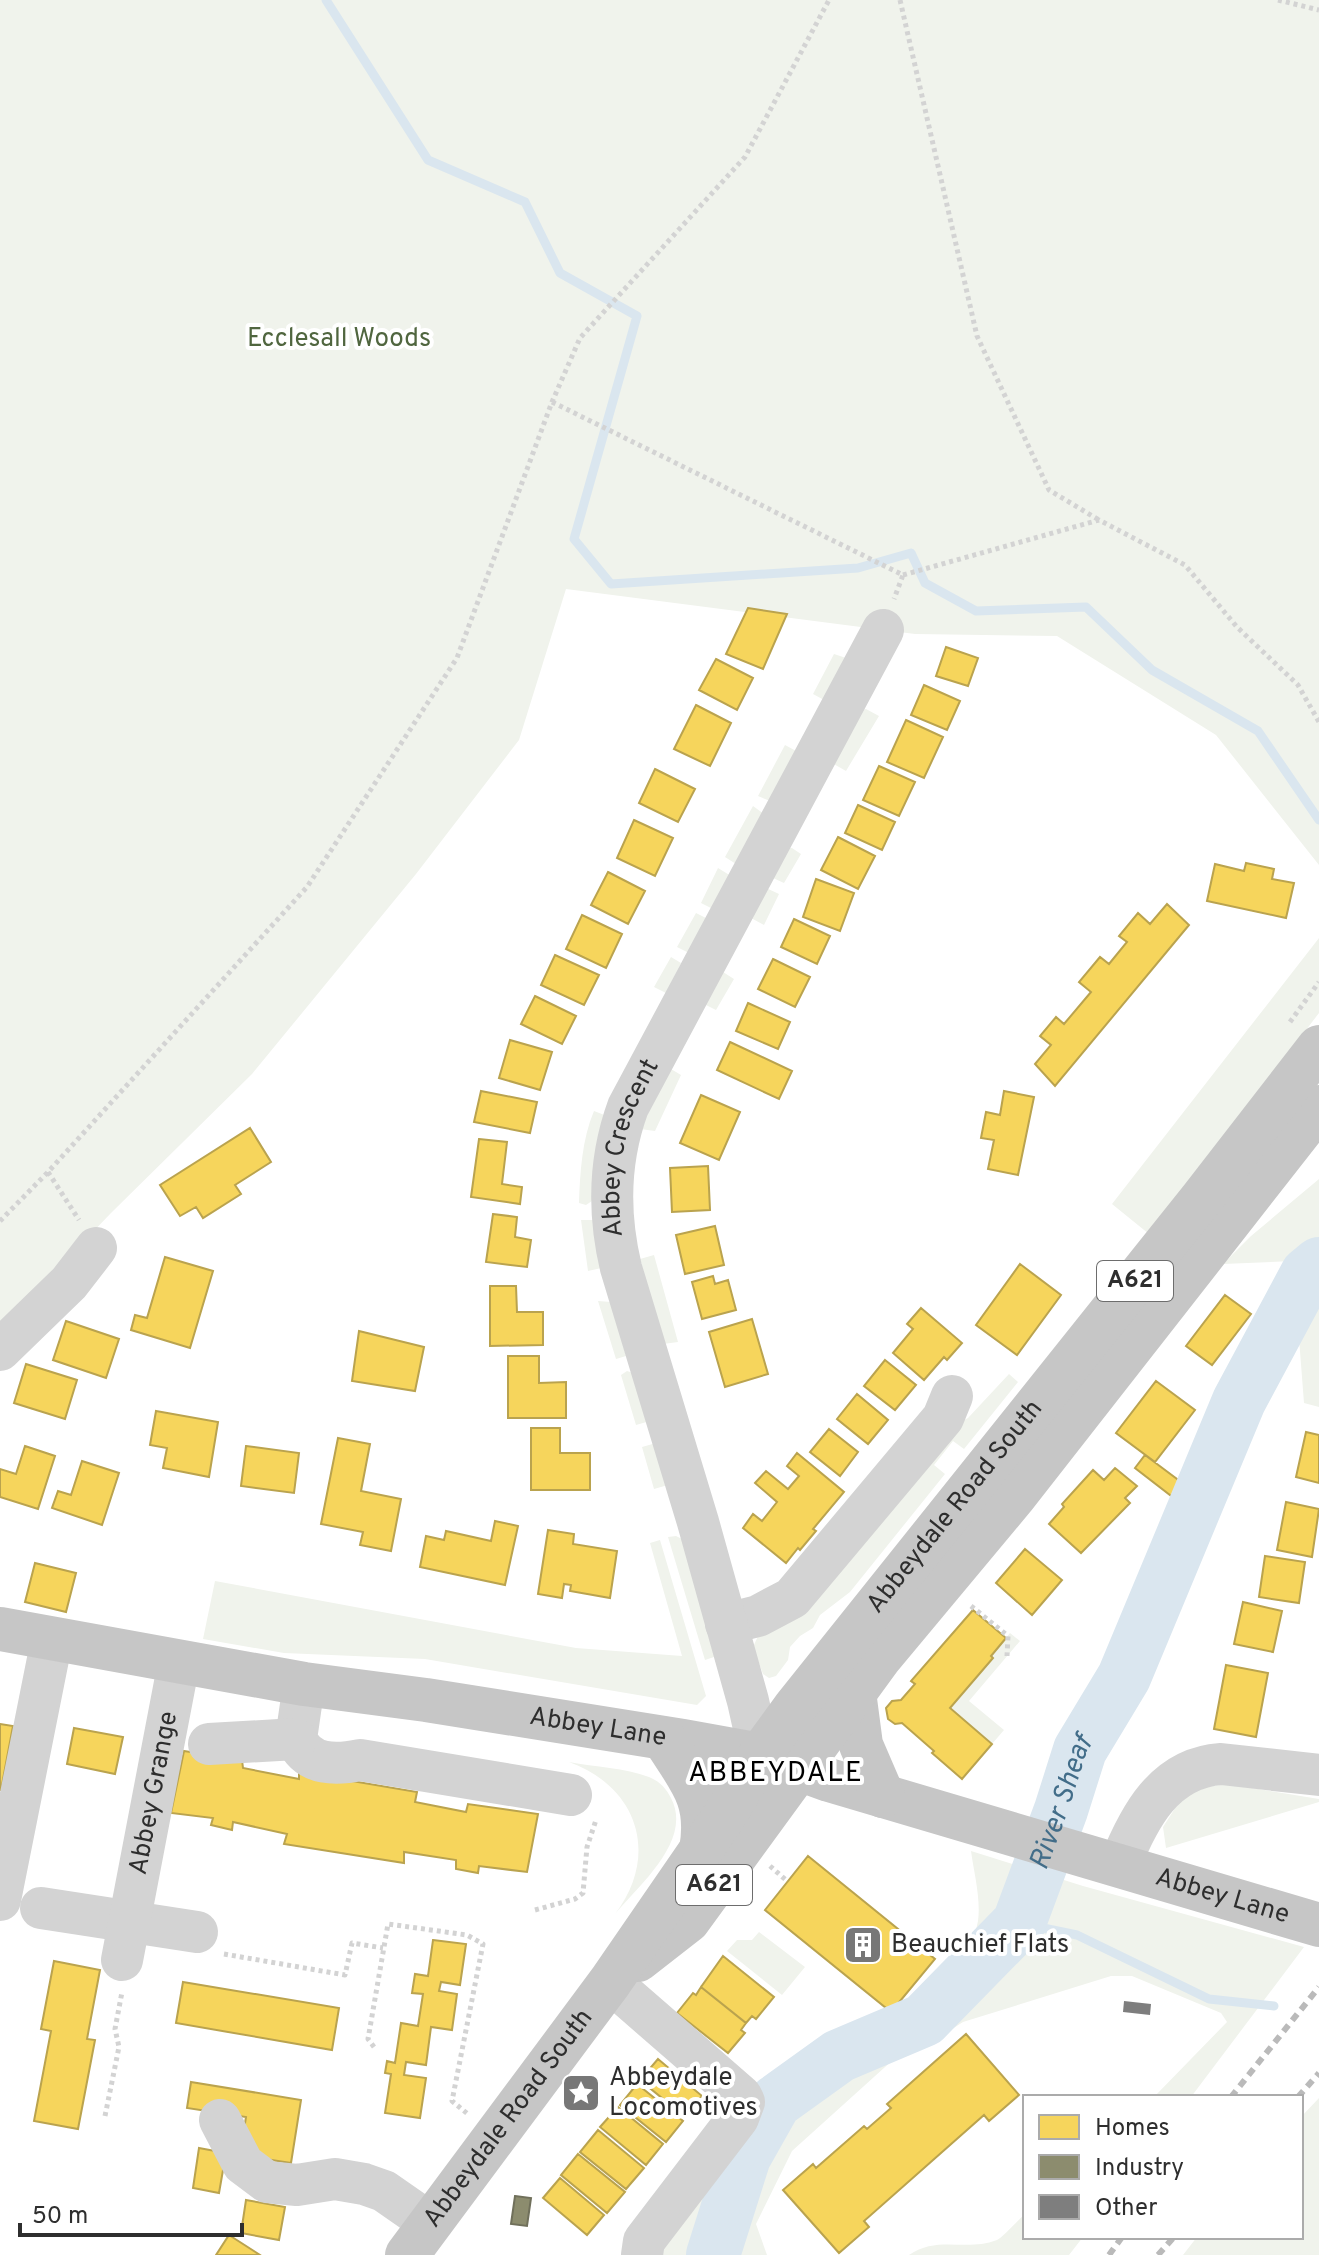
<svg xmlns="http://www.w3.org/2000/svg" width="1319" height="2255" font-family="Overpass,sans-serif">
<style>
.green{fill:#f0f3ec}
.homes{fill:#f6d55c;stroke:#baa34e;stroke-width:2}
.industry{fill:#8c8c6e;stroke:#70705b;stroke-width:2}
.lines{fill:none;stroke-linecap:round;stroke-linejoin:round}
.stream{stroke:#dae6ef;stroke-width:9}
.river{stroke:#dae6ef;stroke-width:54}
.building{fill:#7e7e7e}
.path{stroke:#d3d3d3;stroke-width:5;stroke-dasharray:4 4;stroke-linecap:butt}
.minor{stroke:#d3d3d3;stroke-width:42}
.major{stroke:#c6c6c6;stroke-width:44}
.rail{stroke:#bababa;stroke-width:6;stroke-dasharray:8 6;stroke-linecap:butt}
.labels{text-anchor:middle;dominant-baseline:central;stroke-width:8;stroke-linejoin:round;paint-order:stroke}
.shield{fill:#fff;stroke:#6d6d6d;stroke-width:2}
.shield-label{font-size:24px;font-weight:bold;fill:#2e2e2e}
.park-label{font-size:26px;fill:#50663f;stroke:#fff}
.street-label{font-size:26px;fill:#2e2e2e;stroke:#fff}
.poi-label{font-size:26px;fill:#2e2e2e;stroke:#fff;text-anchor:start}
.neighbourhood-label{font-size:28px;letter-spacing:2px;fill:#000;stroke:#fff}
.water-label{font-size:28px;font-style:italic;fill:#426d89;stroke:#fff}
</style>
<rect width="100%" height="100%" fill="#fff"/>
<path class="green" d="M0,0H1319V865L1216,735L1057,636L915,634L566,589L519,740L416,874L252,1074L111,1213L0,1329Z
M834,654L846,658L824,700L813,694Z
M866,709L879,716L846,771L832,763L862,710Z
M785,745L798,752L770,801L758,796Z
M753,806L764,814L736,864L725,857Z
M787,848H792L801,854L784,883L773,878Z
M718,868L731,876L711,908L701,903Z
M764,887L779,894L764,925L751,918Z
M696,913L706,918L689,953L677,947Z
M1319,938V1013L1149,1234L1112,1204Z
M671,957L681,963L666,993L654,987Z
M723,972L734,979L716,1010L706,1005L704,1001Z
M671,1069L681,1075L655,1131L640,1129Z
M594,1111L607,1116L592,1201L586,1205L579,1203C580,1173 582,1139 594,1111Z
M1319,1179V1407L1304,1403L1293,1261L1223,1264L1251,1236Z
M581,1220H594L606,1267L588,1271Z
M654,1255L678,1342L663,1344L640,1259Z
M598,1301L611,1302L626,1356L616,1359Z
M627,1371L633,1373L650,1421L636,1425L621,1375Z
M1009,1374L1018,1382L964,1449L953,1441L934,1465L945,1474L850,1592L820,1615L813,1628L800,1636L790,1647L788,1660L776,1676L769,1678L763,1674L753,1647L759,1634L955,1425L968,1418Z
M656,1443L668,1485L654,1489L642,1447Z
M676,1536L686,1541L720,1655L705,1660L668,1537Z
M660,1540L706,1696L697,1705L425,1659L284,1653L203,1639L215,1581L576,1648L682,1656L650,1543Z
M1010,1633L1020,1641L969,1701L1004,1730L992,1744L950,1708L993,1658L991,1656Z
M569,1762C595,1767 625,1768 649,1777C659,1781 666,1788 671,1798C693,1840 640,1884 615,1914C660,1855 638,1787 569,1762Z
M1227,1784L1319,1799V1802L1166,1848L1163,1827L1181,1799L1193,1789Z
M971,1851L1083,1886L1304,1947L1191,2097H1154L1227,2022L1221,2013L1132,1976H1111L963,2022L938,2038L901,2011C927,1990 973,1956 978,1921C981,1899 974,1873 971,1851Z
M759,1932L805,1967L782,1995L727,1951L737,1940H752Z
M876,2028H886L905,2049L792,2151L756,2224L767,2255H659L669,2229L785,2073L848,2034Z
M1319,2098V2255H1183L1197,2237H1301V2117Z
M1025,2214V2237H1083L1069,2255H909C938,2235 966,2252 997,2240C1002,2238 1018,2220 1025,2214Z"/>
<path class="homes" d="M748,608L787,614L763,669L726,654Z
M946,647L978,658L968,686L936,676Z
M716,659L753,678L737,710L699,690Z
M924,685L960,701L947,730L911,715Z
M696,705L731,723L710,766L674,749Z
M906,720L943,737L924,778L887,762Z
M879,766L915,782L899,816L863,800Z
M655,769L695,789L678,822L639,803Z
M858,805L895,822L882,850L845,833Z
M634,820L673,838L655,876L617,858Z
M838,837L875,856L858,889L821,870Z
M1246,863L1274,869L1272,879L1294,883L1286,918L1207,901L1215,864L1244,871Z
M608,872L645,891L628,924L591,905Z
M816,879L854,893L840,931L803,917Z
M1167,904L1189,925L1055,1086L1035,1064L1051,1045L1040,1036L1056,1017L1064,1024L1091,992L1079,982L1100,957L1109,964L1127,942L1119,936L1138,913L1150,924Z
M582,915L622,934L606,968L566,949Z
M794,919L830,936L817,964L781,947Z
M555,955L599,975L584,1005L541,985Z
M773,959L810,977L795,1007L758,989Z
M535,996L576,1016L562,1044L521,1024Z
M748,1003L790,1022L778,1049L736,1031Z
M510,1040L552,1052L540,1090L499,1078Z
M730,1042L792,1071L779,1099L717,1070Z
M481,1091L537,1102L530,1133L474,1122Z
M1004,1091L1034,1097L1018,1175L988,1169L994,1140L981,1138L986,1112L1000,1115Z
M701,1095L740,1112L719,1160L680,1143Z
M250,1128L271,1162L235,1185L241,1194L203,1218L196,1207L180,1216L160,1185Z
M479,1139L507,1142L502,1184L522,1187L520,1204L471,1197Z
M708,1166L710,1210L672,1212L670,1168Z
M493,1214L517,1217L515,1237L531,1240L527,1267L486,1262Z
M715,1226L724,1265L685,1274L676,1235Z
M165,1257L213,1271L190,1348L131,1330L135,1315L147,1318Z
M1020,1264L1061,1295L1017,1355L976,1325Z
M713,1276L715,1284L728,1280L736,1310L702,1319L692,1282Z
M490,1286H516L517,1312H543V1345L490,1346Z
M1225,1295L1251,1314L1212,1365L1186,1346Z
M921,1308L962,1343L947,1360L944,1357L924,1380L893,1353L913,1329L907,1324Z
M752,1319L768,1374L725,1387L709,1332Z
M66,1321L119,1339L106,1378L53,1360Z
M359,1331L424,1347L415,1391L352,1381Z
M508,1356H539V1383L566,1382V1418H508Z
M885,1360L916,1385L895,1410L864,1386Z
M26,1364L77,1380L65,1419L14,1403Z
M1156,1381L1195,1410L1155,1462L1116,1433Z
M857,1394L888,1420L868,1444L837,1419Z
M156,1411L218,1422L209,1477L163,1468L167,1448L150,1445Z
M531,1428H560V1453H590V1490H531Z
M829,1429L858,1452L840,1476L810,1452Z
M1306,1432L1319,1435V1483L1296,1477Z
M338,1438L370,1444L361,1491L401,1499L391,1551L360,1545L363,1532L321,1524Z
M25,1446L55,1456L38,1509L0,1497V1469L16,1474Z
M246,1446L299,1453L294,1493L241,1486Z
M797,1453L844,1492L813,1529L816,1531L800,1550L798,1548L786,1563L743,1528L753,1514L762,1521L777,1502L755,1483L766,1471L788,1489L799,1476L787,1466Z
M1145,1455L1189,1488L1179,1502L1135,1468Z
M82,1461L119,1473L102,1525L52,1508L58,1491L71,1495Z
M1115,1468L1137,1486L1125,1498L1130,1503L1081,1553L1049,1524L1064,1507L1062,1504L1093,1470L1104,1480Z
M1286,1502L1319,1509L1312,1557L1277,1550Z
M495,1521L518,1526L505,1585L420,1567L426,1536L444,1540L446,1531L491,1541Z
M548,1530L574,1534L573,1544L617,1551L610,1598L570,1591L571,1585L564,1584L562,1598L538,1594Z
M1025,1549L1062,1580L1032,1615L996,1583Z
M1265,1556L1305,1562L1299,1603L1259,1597Z
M35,1563L76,1573L66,1612L25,1602Z
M1243,1602L1282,1611L1273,1652L1234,1644Z
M973,1610L1006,1638L991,1656L993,1658L950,1708L992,1744L962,1779L932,1753L934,1751L902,1723L895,1724L888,1719L886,1708L892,1701L901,1700L915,1684L911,1681Z
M1226,1665L1268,1673L1256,1737L1214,1729Z
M0,1724L13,1726L1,1790H0Z
M74,1728L123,1737L115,1774L67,1764Z
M184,1751L242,1760L243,1768L299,1779V1772L417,1792L415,1802L466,1812L468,1804L538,1814L527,1872L479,1866L478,1873L456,1869V1860L404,1852V1863L284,1844L287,1834L233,1822L232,1830L211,1825L213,1818L171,1813Z
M808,1856L935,1959L891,2012L765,1910Z
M433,1940L466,1944L460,1985L441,1982L439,1991L457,1994L452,2030L431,2027L426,2065L406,2062L404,2075L426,2078L420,2118L385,2113L391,2074L385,2073L387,2061L395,2063L401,2023L418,2026L423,1994L412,1993L415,1974L428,1976Z
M723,1956L774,1997L756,2019L752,2016L746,2023L701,1987Z
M54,1961L100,1970L87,2039L95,2040L78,2129L34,2121L51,2031L41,2029Z
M183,1982L339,2008L332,2050L176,2023Z
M701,1987L746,2023L741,2030L745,2033L728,2053L677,2013L693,1993L696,1995Z
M966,2034L1019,2095L989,2121L984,2115L864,2221L869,2227L839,2253L783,2190L813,2164L816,2168L864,2126L867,2129L891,2108L887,2104Z
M658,2059L702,2096L684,2116L640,2080Z
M191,2082L301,2100L291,2163L240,2155L246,2117L187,2108Z
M637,2084L683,2121L666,2142L620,2105Z
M618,2107L663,2144L646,2165L600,2127Z
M598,2130L644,2168L626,2189L580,2152Z
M199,2148L226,2153L219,2193L193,2188Z
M578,2154L625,2192L607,2213L561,2175Z
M560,2178L604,2215L587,2235L543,2198Z
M246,2200L285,2207L279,2240L241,2233Z
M229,2235L260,2255H216Z"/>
<path class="industry" d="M515,2196L531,2198L527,2226L511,2224Z"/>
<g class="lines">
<path class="stream" d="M326,0L428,160L525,202L560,273L637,316L574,539L611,584L858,568L911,553L925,583L976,611L1086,607L1152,670L1258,731L1319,820
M1019,1923L1077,1935L1209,1999L1274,2006"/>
<path class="river" id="s1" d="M713,2255L744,2157L775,2102L839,2056L924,2020L1019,1923L1061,1810L1080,1750L1124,1677L1239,1401L1307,1274L1319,1264"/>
</g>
<path class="building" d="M1124,2001L1151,2004L1150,2015L1123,2012Z"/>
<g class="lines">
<path class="path" d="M900,0L977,336L1049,490L1099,520
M1278,0L1319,10
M552,402L903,575L894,599
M903,575L1099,520L1185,565L1237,627L1298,685L1319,722
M1290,1022L1319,982
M48,1172L79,1220
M0,1221L48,1172L307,887L457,658L552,402L580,338L745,157L829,0
M971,1606L1008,1636L1007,1656
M770,1866L787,1881
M535,1910L575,1899L583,1893L587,1847L596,1820
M224,1954L345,1975L352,1943L383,1948
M374,2047L368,2039L388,1924L467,1935L483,1944L452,2101L469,2115
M105,2116L119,2047L115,2029L122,1992"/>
<g class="minor">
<path d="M0,1350L69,1283L96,1248"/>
<path d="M726,1624L758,1616L792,1598L943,1418L952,1396"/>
<path d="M304,1684L296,1739C308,1766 336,1765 360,1760L571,1795"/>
<path d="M209,1744L296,1739"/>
<path id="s2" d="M760,1755L748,1701L698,1522L621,1268C608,1214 609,1159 628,1107L883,630"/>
<path d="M1120,1864C1139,1817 1164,1768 1221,1764L1319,1775"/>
<path d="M0,1900L52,1639"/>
<path d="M41,1908L197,1932"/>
<path id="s3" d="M122,1960L179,1662"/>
<path d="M610,1982L741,2096L744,2102L738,2118L644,2241L642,2255"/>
<path d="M220,2120L243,2164L267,2182L297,2185L335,2179L364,2184L384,2191L430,2223"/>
</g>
<g class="major">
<path id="s4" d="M0,1629L304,1684L426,1700L683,1741L760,1755L829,1780L1319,1925"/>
<path d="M854,1692L861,1745L883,1796"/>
<path d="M664,1739C690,1780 710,1799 701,1850"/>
<path d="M638,1960L688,1921L879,1659L1014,1497L1319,1107"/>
<path id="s5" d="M407,2255L610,1982L725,1815L760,1755L795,1707L1202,1198L1319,1047"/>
</g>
<path class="rail" d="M1231,2097L1319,1987
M1298,2097L1319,2073
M1109,2255L1122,2237
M1158,2255L1174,2237"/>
</g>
<defs>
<symbol id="building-square" viewBox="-11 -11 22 22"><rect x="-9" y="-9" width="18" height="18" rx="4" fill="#777" stroke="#fff"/><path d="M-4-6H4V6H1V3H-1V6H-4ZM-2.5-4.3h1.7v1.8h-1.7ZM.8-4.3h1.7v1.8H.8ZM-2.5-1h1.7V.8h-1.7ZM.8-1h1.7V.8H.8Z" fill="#fff"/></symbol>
<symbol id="sight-square" viewBox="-11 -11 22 22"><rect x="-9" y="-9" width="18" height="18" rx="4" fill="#777" stroke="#fff"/><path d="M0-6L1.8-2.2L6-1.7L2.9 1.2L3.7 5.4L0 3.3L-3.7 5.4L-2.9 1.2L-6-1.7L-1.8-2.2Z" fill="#fff"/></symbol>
</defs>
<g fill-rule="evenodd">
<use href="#building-square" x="841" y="1923" width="44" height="44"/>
<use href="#sight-square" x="559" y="2071" width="44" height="44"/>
</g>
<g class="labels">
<g class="shield">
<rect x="1097" y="1261" width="76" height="40" rx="6"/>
<rect x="676" y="1865" width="76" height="40" rx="6"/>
</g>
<g class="shield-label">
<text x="1135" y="1281">A621</text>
<text x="714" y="1885">A621</text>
</g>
<g class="park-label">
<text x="339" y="339">Ecclesall Woods</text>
</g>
<g class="street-label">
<text stroke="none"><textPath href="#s2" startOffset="630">Abbey Crescent</textPath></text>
<text stroke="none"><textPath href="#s5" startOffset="928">Abbeydale Road South</textPath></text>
<text stroke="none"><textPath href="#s4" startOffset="606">Abbey Lane</textPath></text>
<text stroke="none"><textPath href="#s3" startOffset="170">Abbey Grange</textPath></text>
<text stroke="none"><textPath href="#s4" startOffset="1254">Abbey Lane</textPath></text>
<text stroke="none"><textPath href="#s5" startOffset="170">Abbeydale Road South</textPath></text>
</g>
<g class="poi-label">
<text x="891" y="1945">Beauchief Flats</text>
<text x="609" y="2078">Abbeydale<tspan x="609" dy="30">Locomotives</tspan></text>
</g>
<g class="neighbourhood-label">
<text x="776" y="1774">ABBEYDALE</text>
</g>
<g class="water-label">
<text stroke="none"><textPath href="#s1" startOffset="600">River Sheaf</textPath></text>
</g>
</g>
<rect x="1023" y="2095" width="280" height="144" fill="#ffffff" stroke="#ababab" stroke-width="2"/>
<rect x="1039" y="2115" width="40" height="24" fill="#f6d55c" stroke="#ababab" stroke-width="2"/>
<text x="1095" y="2135" font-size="24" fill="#2e2e2e">Homes</text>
<rect x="1039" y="2155" width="40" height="24" fill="#8c8c6e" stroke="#ababab" stroke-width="2"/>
<text x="1095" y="2175" font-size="24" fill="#2e2e2e">Industry</text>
<rect x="1039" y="2195" width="40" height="24" fill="#7e7e7e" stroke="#ababab" stroke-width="2"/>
<text x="1095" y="2215" font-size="24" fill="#2e2e2e">Other</text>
<path d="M20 2223v12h222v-12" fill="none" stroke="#2e2e2e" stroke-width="4"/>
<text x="32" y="2223" font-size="24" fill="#2e2e2e" stroke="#ffffff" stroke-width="6" paint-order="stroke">50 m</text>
</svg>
